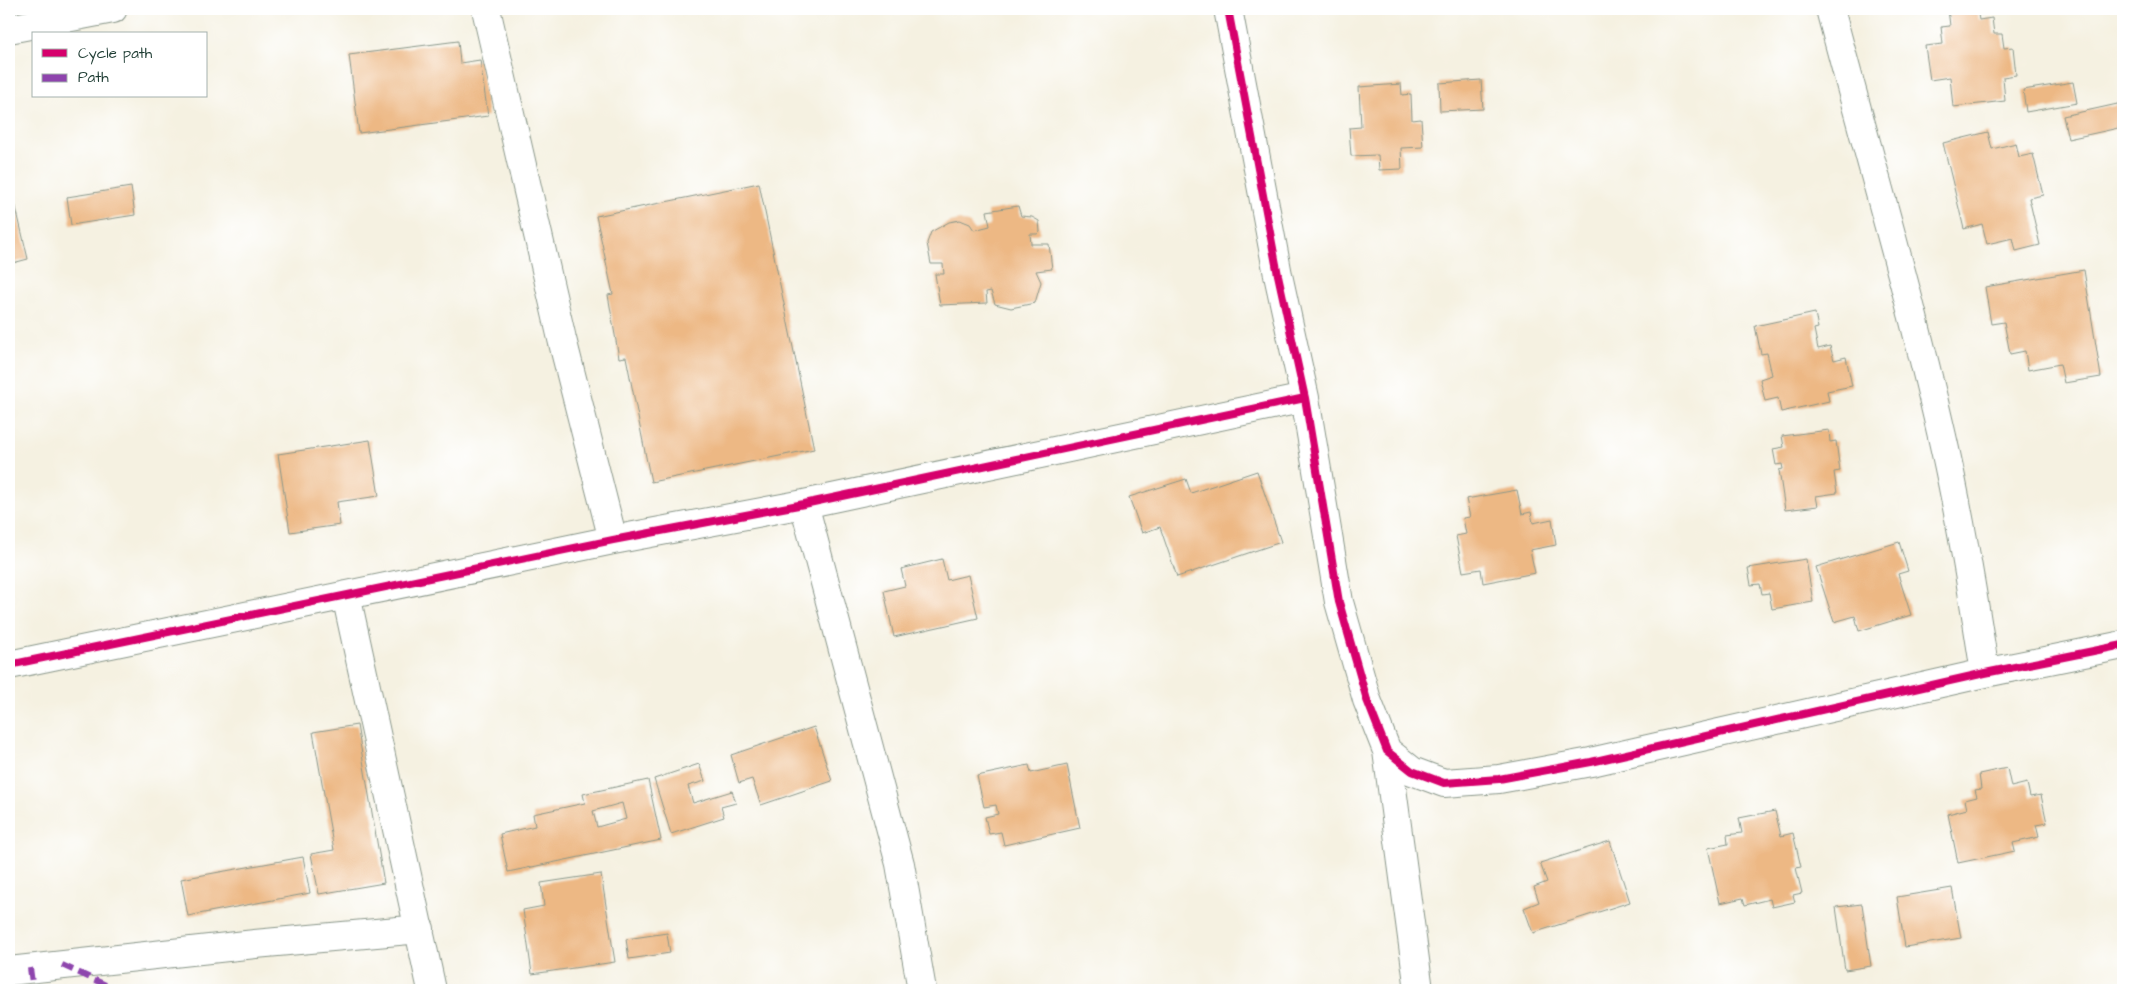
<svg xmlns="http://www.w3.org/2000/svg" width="2132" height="999" font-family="'Architects Daughter',sans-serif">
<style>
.building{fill:#edb884;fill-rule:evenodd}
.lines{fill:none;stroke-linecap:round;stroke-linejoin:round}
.street-casing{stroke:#8a978a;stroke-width:30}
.street{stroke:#fff;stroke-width:28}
.quiet{stroke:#8e44ad;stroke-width:6;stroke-dasharray:12 6;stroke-linecap:butt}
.cycleway-casing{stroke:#fff;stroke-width:11}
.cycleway{stroke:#d6006c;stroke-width:8}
</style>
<rect width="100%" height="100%" fill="#fff"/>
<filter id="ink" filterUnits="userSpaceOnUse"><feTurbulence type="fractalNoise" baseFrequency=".02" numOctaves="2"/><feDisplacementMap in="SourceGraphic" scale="10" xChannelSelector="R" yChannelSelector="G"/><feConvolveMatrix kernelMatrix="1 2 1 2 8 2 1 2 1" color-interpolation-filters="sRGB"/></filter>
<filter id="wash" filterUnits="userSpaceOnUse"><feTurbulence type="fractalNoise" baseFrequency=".0096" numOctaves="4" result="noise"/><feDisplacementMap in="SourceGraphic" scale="20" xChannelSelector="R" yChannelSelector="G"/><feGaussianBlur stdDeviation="1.12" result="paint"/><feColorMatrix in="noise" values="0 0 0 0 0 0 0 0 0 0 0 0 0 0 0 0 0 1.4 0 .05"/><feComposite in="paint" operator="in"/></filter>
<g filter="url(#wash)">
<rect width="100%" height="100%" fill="#f5f1e1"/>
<g id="blocks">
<path class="building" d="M1948,9H1977L1979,20L1992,18L1994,34H2002L2004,48L2013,47L2016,75L2003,77L2005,101L1953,107L1950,77L1930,80L1925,46L1943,44L1941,27L1950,26Z
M458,41L460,63L480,60L488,116L359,133L349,55Z
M1481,80L1483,109L1440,111L1439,83Z
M2073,82L2077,103L2026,112L2023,90Z
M1401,84L1402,95L1411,94L1412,120L1421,119L1423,147L1401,148L1402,169L1379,170L1378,155L1351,156L1349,128L1361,127L1359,87Z
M2122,103L2123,127L2068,139L2063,116Z
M1988,132L1992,149L2016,143L2019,157L2033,154L2043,195L2029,198L2040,245L2016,251L2013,238L1987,244L1982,224L1964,229L1943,143Z
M759,183L814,449L651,482L626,357L619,358L608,295L613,294L596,216Z
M11,186L28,259L9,264V187Z
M131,187L135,215L71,225L67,197Z
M1018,206L1021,216L1032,217L1039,221L1040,232L1037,234H1030L1031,244H1049L1052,269L1036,271L1041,282L1035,303L1011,308L995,304L991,291L986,292L987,303L940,305L935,274H944L943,264H931L927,243L931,232L949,222L960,220L970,224L974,230L990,226L987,211Z
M2084,270L2101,377L2064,383L2060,364L2028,370L2025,351L2010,354L2004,322L1991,324L1985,287Z
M1815,313L1818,328L1814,329L1818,349L1830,346L1834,360L1846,357L1852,386L1827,391L1829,401L1781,412L1778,398L1765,401L1760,379L1772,375L1767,353L1761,354L1755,326Z
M1829,430L1830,442L1836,441L1840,471L1834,472L1837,493L1816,496L1818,506L1785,510L1779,470L1783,469L1782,464L1776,465L1773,449L1784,447L1782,436Z
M370,440L379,496L337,502L340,525L290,532L278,454Z
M1257,471L1281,542L1177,577L1160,527L1142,533L1129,497L1186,479L1191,493Z
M1517,490L1522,514L1531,512L1533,523L1552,519L1556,545L1530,550L1535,573L1483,583L1481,569L1463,572L1456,536L1466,534L1463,518L1470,517L1466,499Z
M1899,542L1908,571L1898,574L1911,615L1859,631L1855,616L1834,622L1816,567Z
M942,559L947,580L968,575L978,618L894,637L884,591L905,586L901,569Z
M1806,559L1813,602L1772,609L1769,593L1762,594L1760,584L1751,585L1748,568Z
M357,725L384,883L319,894L311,854L334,850L313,732Z
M814,727L832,781L761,805L752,779L739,783L731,755Z
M699,764L705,781L688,786L693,803L732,791L736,803L721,807L724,817L671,834L654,779Z
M1029,765L1031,773L1067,765L1080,828L1004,845L1001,832L989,834L985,817L998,814L996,805L984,807L977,776Z
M2007,768L2011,787L2027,783L2030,797L2041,795L2047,823L2036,825L2039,837L2013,843L2015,851L1958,863L1948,814L1967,809L1965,800L1977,797L1975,790L1981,789L1979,774Z
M648,780L661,840L508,872L500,834L535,826L533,814L585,803L583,794ZM622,803L626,819L597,827L593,811Z
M1775,811L1781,836L1793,833L1801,867L1796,868L1802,893L1793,895L1795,902L1772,907L1770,899L1745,905L1743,898L1720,903L1708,848L1728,844L1727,835L1742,833L1739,818Z
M1610,841L1630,902L1533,933L1524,908L1539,902L1534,887L1547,882L1540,863Z
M303,857L310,893L188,916L181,879Z
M601,874L615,962L532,974L523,910L544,906L541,883Z
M1952,888L1961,938L1905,947L1897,897Z
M1862,904L1871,966L1845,970L1836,907Z
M667,933L670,953L629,959L626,939Z"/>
</g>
</g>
<g filter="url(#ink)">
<use href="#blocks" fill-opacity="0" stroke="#8a978a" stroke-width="1"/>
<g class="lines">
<defs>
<path id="street" d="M486,9L562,339L613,540
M1228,9L1278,275L1305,398L1339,602L1367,700L1387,751L1412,771L1444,783L1499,779L1591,762L1985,673L2123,645
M1830,9C1869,157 1913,305 1946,454C1962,527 1974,600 1985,673
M9,29L113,9
M804,504L900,864L922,990
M346,595L432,990
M9,665L613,540L804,504L1305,398
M1387,751L1419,990
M9,971L255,944L420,929"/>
</defs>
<use href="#street" class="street-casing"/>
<use href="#street" class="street"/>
<path class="quiet" d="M62,965L117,990
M30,968L33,990"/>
<defs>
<path id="cycleway" d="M1228,9L1278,275L1305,398L1339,602L1367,700L1387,751L1412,771L1444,783L1499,779L1591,762L1985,673L2123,645
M9,665L613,540L804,504L1305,398"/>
</defs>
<use href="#cycleway" class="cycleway-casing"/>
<use href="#cycleway" class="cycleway"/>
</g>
</g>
<rect width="2132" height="999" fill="none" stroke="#fff" stroke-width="30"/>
<rect x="32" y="32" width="175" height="65" fill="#ffffff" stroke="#a5b1ae"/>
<rect x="42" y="49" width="25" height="8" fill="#d6006c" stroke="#a5b1ae"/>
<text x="78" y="58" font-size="15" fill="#1f3d34">Cycle path</text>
<rect x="42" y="74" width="25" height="8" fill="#8e44ad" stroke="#a5b1ae"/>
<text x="78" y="82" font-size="15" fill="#1f3d34">Path</text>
</svg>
